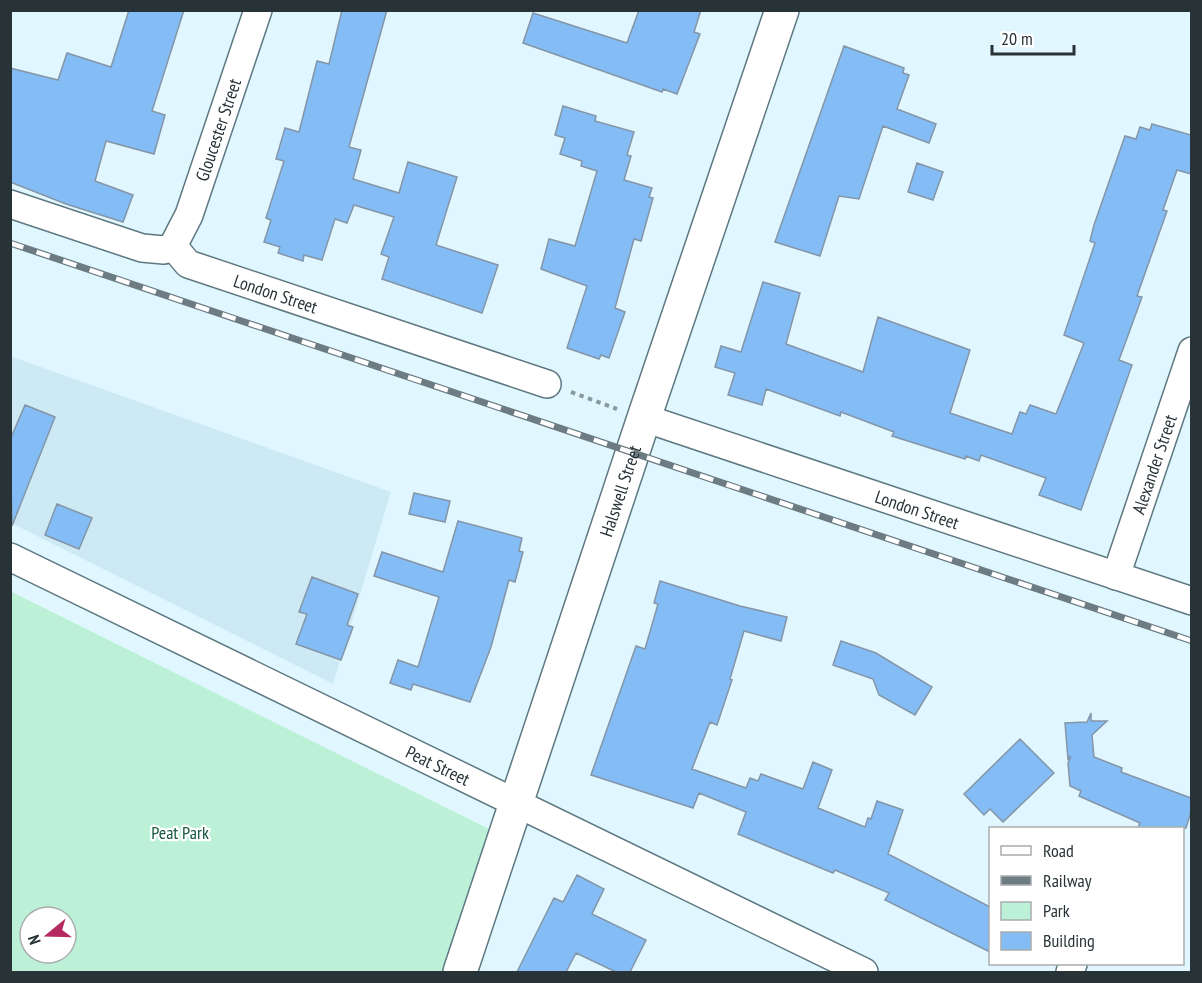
<svg xmlns="http://www.w3.org/2000/svg" width="1202" height="983" font-family="'PT Sans Narrow',sans-serif">
<style>
.built{fill:#cdeaf4}
.green{fill:#bcf1d7;fill-rule:evenodd}
.building{fill:#84bdf5;stroke:#8495a7;stroke-width:1.5}
.lines{fill:none;stroke-linecap:round;stroke-linejoin:round}
.minor-casing{stroke:#5e7881;stroke-width:30}
.tertiary-casing{stroke:#5e7881;stroke-width:36}
.path{stroke:#889aa0;stroke-width:4;stroke-dasharray:4.5 4.5;stroke-linecap:butt}
.minor{stroke:#fff;stroke-width:27}
.tertiary{stroke:#fff;stroke-width:33}
.rail-casing{stroke:#6d7c82;stroke-width:7}
.rail{stroke:#fff;stroke-width:4.5;stroke-dasharray:14;stroke-linecap:butt}
.labels{text-anchor:middle;dominant-baseline:central;stroke-width:4.5;stroke-linejoin:round;paint-order:stroke}
.street-label{font-size:18px;fill:#283337;stroke:#fff}
.park-label{font-size:18px;fill:#15573e;stroke:#fff}
</style>
<rect width="100%" height="100%" fill="#e0f7ff"/>
<path class="built" d="M10,356L391,492L333,684L11,523Z"/>
<path class="green" d="M10,591L499,834L453,972H11ZM30,917H66V953H30Z"/>
<path class="building" d="M129,10H184L152,111L165,115L154,154L106,141L95,181L133,195L123,222L66,204L10,182V68L58,80L67,53L111,67Z
M342,10H387L349,147L361,150L353,179L399,193L408,162L457,177L436,245L498,265L482,313L382,279L389,257L381,254L394,217L354,205L347,223L335,219L322,260L304,255L303,261L278,253L280,247L264,242L271,220L266,218L284,161L276,159L285,128L299,132L317,61L329,64Z
M639,10H701L694,32L700,34L677,94L663,89L662,92L523,43L533,13L627,43Z
M844,46L904,68L903,73L909,75L897,109L936,124L929,143L883,126L859,199L839,196L820,256L775,242Z
M563,106L596,116L595,121L634,132L627,155L631,156L624,180L652,188L649,197L653,198L641,241L634,239L615,308L625,312L609,358L601,355L599,359L567,348L587,286L541,269L549,239L575,246L597,171L581,166L582,161L560,154L565,138L555,135Z
M1152,124L1191,135V174L1177,170L1163,210L1167,211L1137,296L1142,297L1119,360L1132,365L1081,510L1039,495L1046,478L981,455L979,461L966,456L965,459L892,436L894,432L841,412L840,416L766,389L762,405L728,395L735,373L715,367L721,346L741,352L763,282L800,293L786,344L863,372L878,317L970,350L950,413L1012,434L1020,412L1026,414L1030,405L1056,414L1084,343L1064,335L1095,243L1090,241L1094,225L1125,136L1136,139L1140,127L1150,130Z
M917,163L943,172L933,200L908,192Z
M25,405L55,417L12,526L10,440Z
M414,493L450,501L445,522L409,514Z
M57,504L92,518L79,549L45,535Z
M458,521L522,538L519,551L523,552L515,582L509,580L491,647L470,702L413,684L411,690L390,683L398,660L418,667L439,597L374,576L382,552L443,572Z
M312,577L358,594L347,625L353,627L341,660L296,644L307,614L299,612Z
M660,581L740,606L787,617L781,641L744,631L730,679L732,680L717,725L710,722L692,769L746,788L750,778L758,781L761,774L803,789L813,762L832,770L818,808L865,827L868,818L871,819L877,801L903,810L888,854L990,907V952L885,900L889,893L835,870L833,873L738,834L746,812L699,793L693,808L591,775L636,646L645,649L658,604L654,603Z
M841,641L876,653L932,687L915,715L879,695L873,679L833,665Z
M1091,713V721H1107L1092,735L1094,757L1122,768L1121,772L1191,798V812L1186,828H1138L1140,823L1079,796L1081,791L1070,786L1068,763L1071,756L1068,759L1065,723L1087,722Z
M1020,739L1054,773L1003,822L990,809L984,815L964,794Z
M577,875L604,889L592,914L646,940L630,972H616L576,953L566,972H517L554,898L563,902Z"/>
<g class="lines">
<defs>
<g id="minor">
<path id="s1" d="M10,204L142,248L164,250L173,246L189,215L258,10"/>
<path id="s2" d="M173,246L188,264L547,384"/>
<path id="s3" d="M644,418L1192,601"/>
<path id="s4" d="M10,557L864,972"/>
<path id="s5" d="M1116,576L1192,351"/>
<path d="M1070,972L1073,964"/>
</g>
<g id="tertiary">
<path id="s6" d="M460,972L644,418L782,10"/>
</g>
</defs>
<use href="#minor" class="minor-casing"/>
<use href="#tertiary" class="tertiary-casing"/>
<path class="path" d="M571,392L617,409"/>
<use href="#minor" class="minor"/>
<use href="#tertiary" class="tertiary"/>
<defs>
<path id="rail" d="M10,243L1192,641"/>
</defs>
<use href="#rail" class="rail-casing"/>
<use href="#rail" class="rail"/>
</g>
<g class="labels">
<g class="street-label">
<text stroke="none"><textPath href="#s1" startOffset="296">Gloucester Street</textPath></text>
<text stroke="none"><textPath href="#s2" startOffset="116">London Street</textPath></text>
<text stroke="none"><textPath href="#s5" startOffset="118">Alexander Street</textPath></text>
<text stroke="none"><textPath href="#s6" startOffset="507">Halswell Street</textPath></text>
<text stroke="none"><textPath href="#s3" startOffset="288">London Street</textPath></text>
<text stroke="none"><textPath href="#s4" startOffset="476">Peat Street</textPath></text>
</g>
<g class="park-label">
<text x="180" y="832">Peat Park</text>
</g>
</g>
<rect width="1202" height="983" fill="none" stroke="#283337" stroke-width="24"/>
<rect x="989" y="827" width="195" height="138" fill="#ffffff" stroke="#a9adaf" stroke-width="1.5"/>
<rect x="1001" y="846" width="30" height="9" fill="#ffffff" stroke="#a9adaf" stroke-width="1.5"/>
<text x="1043" y="857" font-size="18" fill="#283337">Road</text>
<rect x="1001" y="876" width="30" height="9" fill="#6d7c82" stroke="#a9adaf" stroke-width="1.5"/>
<text x="1043" y="887" font-size="18" fill="#283337">Railway</text>
<rect x="1001" y="902" width="30" height="18" fill="#bcf1d7" stroke="#a9adaf" stroke-width="1.5"/>
<text x="1043" y="917" font-size="18" fill="#283337">Park</text>
<rect x="1001" y="932" width="30" height="18" fill="#84bdf5" stroke="#a9adaf" stroke-width="1.5"/>
<text x="1043" y="947" font-size="18" fill="#283337">Building</text>
<g transform="translate(48 935) rotate(251)"><circle r="28" fill="#ffffff" stroke="#a9adaf" stroke-width="1.5"/>
<path d="M0-4.5L10 22L0 15L-10 22Z" fill="#b62a62"/>
<text y="-9" font-size="16" font-weight="bold" text-anchor="middle" fill="#283337">N</text>
</g>
<path d="M992 45v9h82v-9" fill="none" stroke="#283337" stroke-width="3"/>
<text x="1001" y="45" font-size="18" fill="#283337" stroke="#ffffff" stroke-width="4.5" paint-order="stroke">20 m</text>
</svg>
